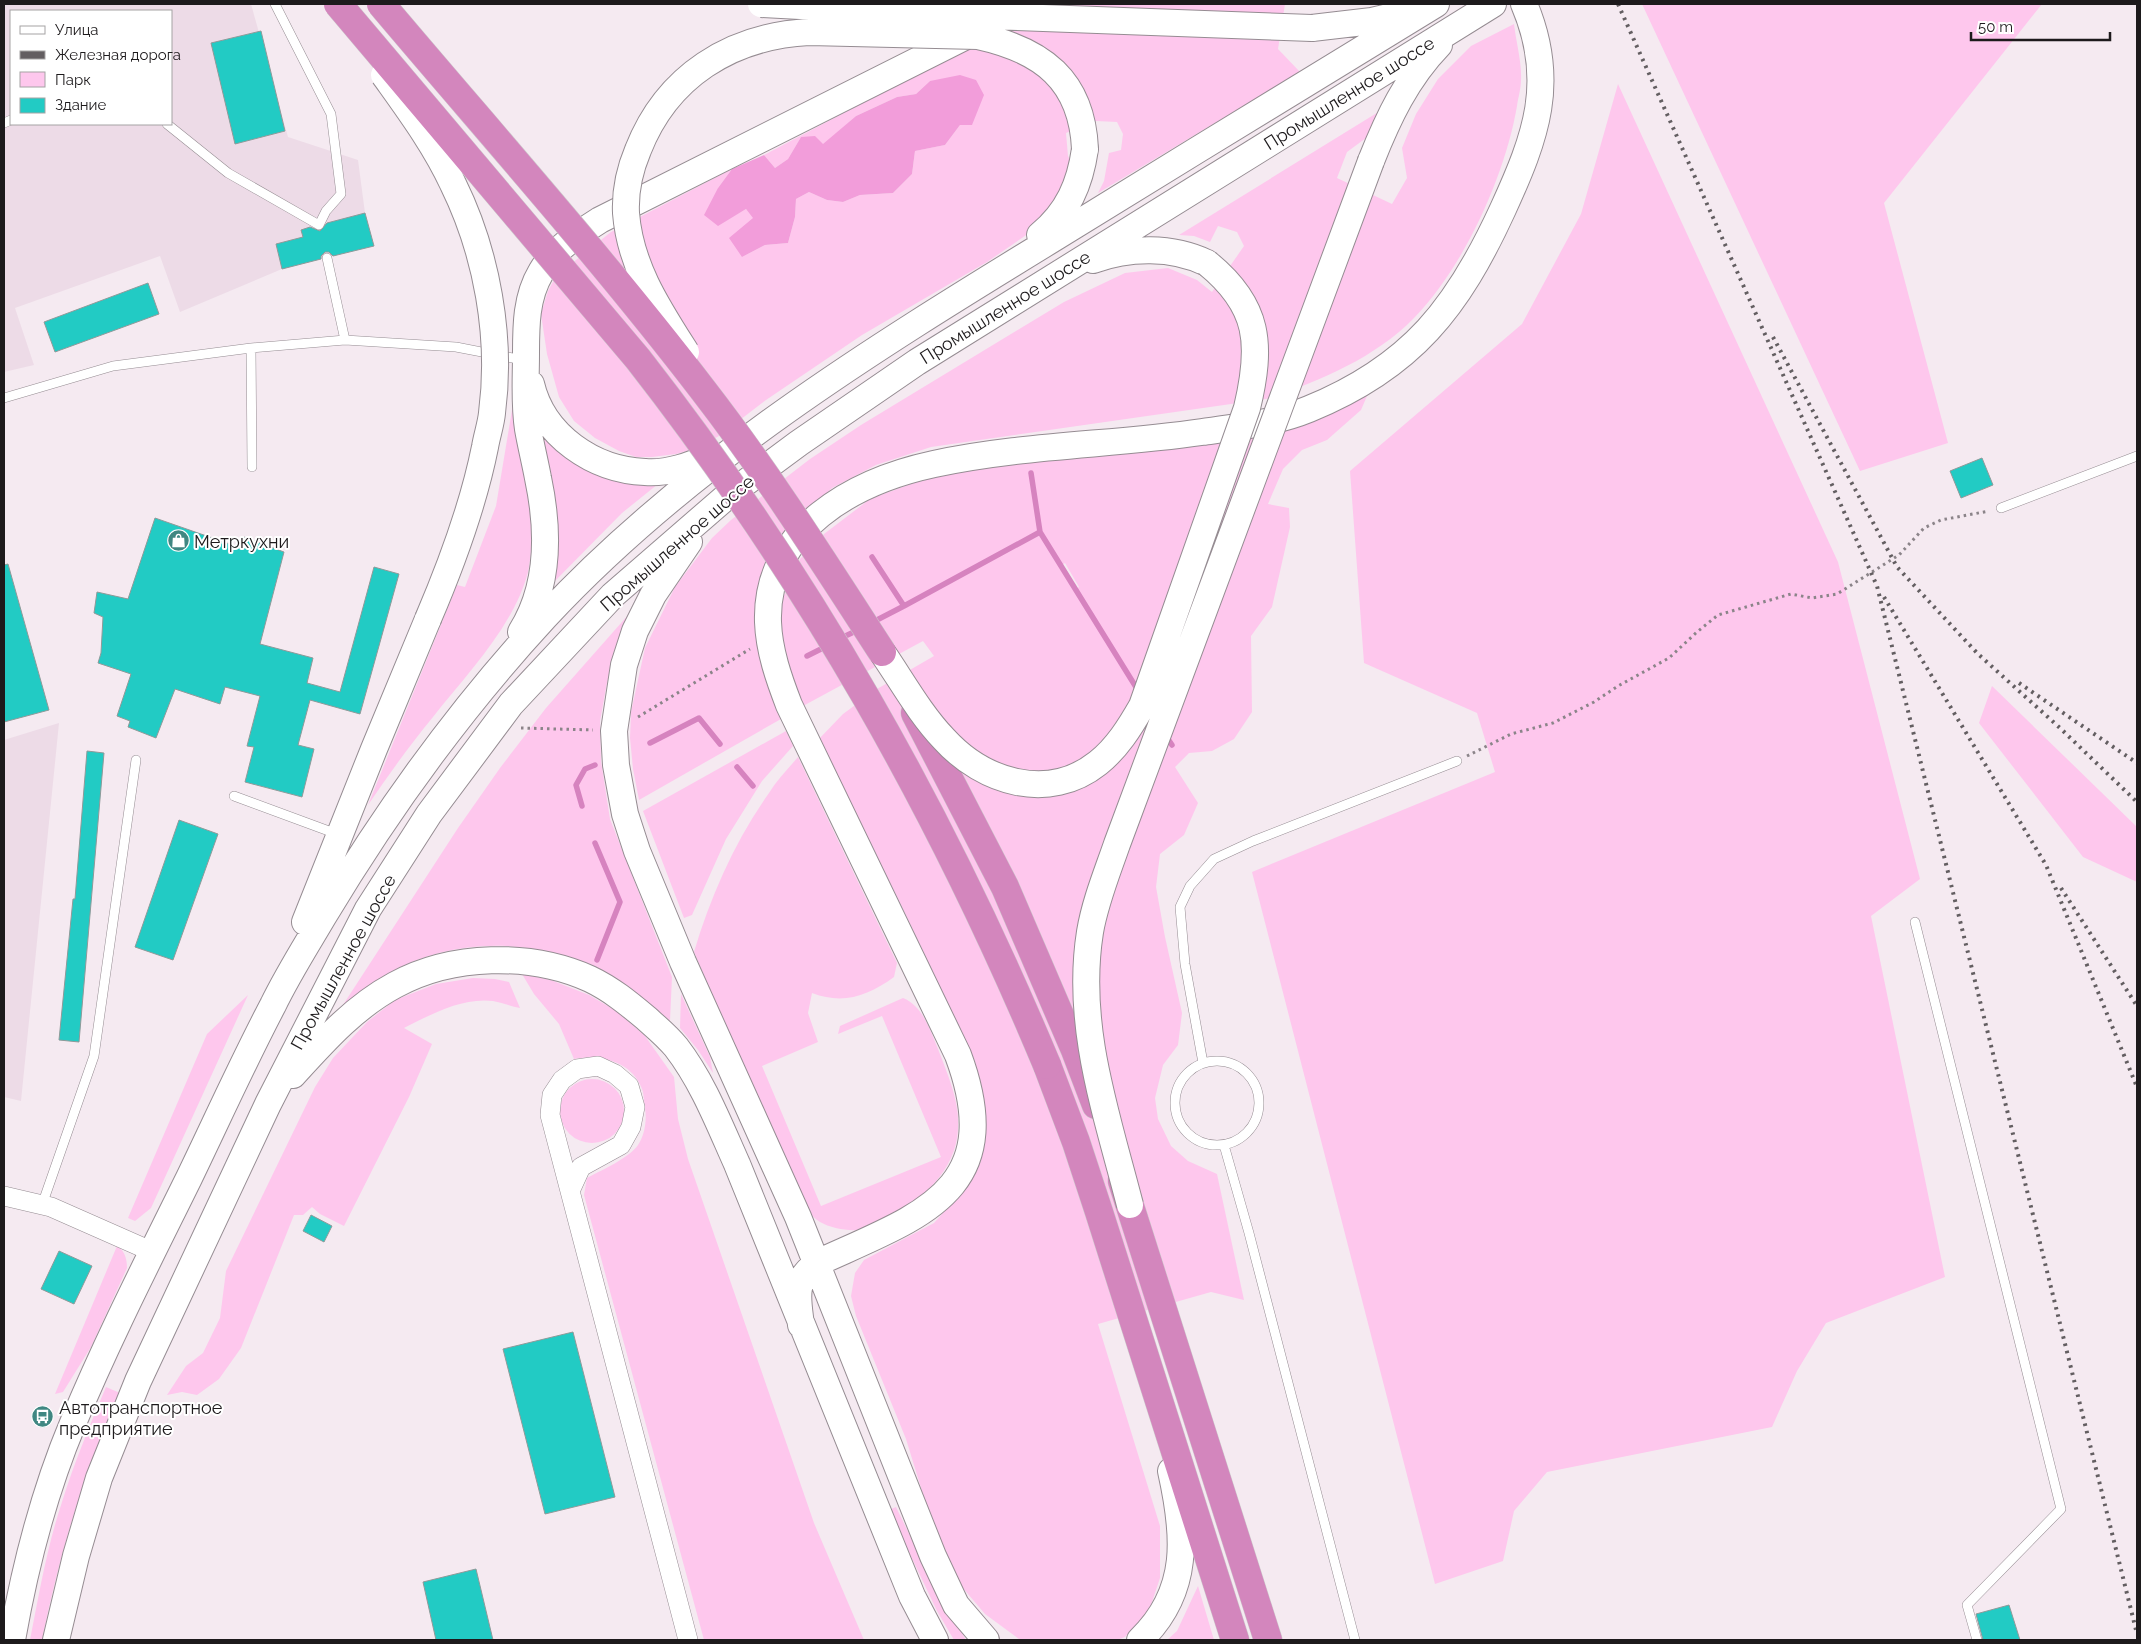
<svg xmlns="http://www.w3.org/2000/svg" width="2141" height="1644" font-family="Raleway,sans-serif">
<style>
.built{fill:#eddbe7;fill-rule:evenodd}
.green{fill:#fec7ed;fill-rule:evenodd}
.forest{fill:#f29dda}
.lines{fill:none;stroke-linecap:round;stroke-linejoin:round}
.stream{stroke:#d683bf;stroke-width:5.5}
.building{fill:#22cbc4;stroke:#8e9a99}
.lane-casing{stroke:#958c92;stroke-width:10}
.street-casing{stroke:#958c92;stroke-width:20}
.secondary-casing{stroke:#958c92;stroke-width:28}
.highway-casing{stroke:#cdcdcd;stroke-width:29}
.path{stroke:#8b8489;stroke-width:3;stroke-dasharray:2.5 4;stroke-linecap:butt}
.lane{stroke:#fff;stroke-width:9}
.street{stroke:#fff;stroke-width:19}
.secondary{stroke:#fff;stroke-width:26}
.highway{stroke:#d386bd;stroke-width:28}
.rail{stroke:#635e61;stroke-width:4;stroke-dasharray:2.5 5;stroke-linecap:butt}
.secondary-bridge-casing{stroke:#958c92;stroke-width:28;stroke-linecap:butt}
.highway-bridge-casing{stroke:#cdcdcd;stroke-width:29;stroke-linecap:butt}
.secondary-bridge{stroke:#fff;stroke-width:26}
.highway-bridge{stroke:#d386bd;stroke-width:28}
.labels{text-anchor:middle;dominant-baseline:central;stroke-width:4;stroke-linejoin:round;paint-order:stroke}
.street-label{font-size:18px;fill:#1d1a1c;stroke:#fff}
.poi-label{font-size:18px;fill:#1d1a1c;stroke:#fff;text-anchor:start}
</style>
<rect width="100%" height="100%" fill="#f5eaf1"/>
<path class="built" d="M4,4H251L288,137L358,160L365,213L373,246L282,269L180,312L160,256L15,308L34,365L4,372ZM11,11H171V124H11Z
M59,723L21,1101L4,1097V740Z"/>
<path class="green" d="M1051,4H1285L1278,49L1300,72L1098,193L1104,181L1109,153L1121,150L1123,134L1117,122L1096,121L1066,133L1068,156L1075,169L1048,220L987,262L862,335L766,400L719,436L698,448L676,454L652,457H636L619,451L595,438L574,421L559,397L547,354L541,314L548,291L556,276L611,232L732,169L718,188V225L746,209L754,218L742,257L765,245L788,243L795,217L796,199L809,192L827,200L843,202L860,195L893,193L912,174L915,151L945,145L960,125L930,81L916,94L897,97L856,116L823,145L801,137L788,159L775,168L764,155Z
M1642,4H2042L1884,203L1948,443L1860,471Z
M1514,24C1516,42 1522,62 1521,80C1521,89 1518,98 1517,106C1505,176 1464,267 1414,318C1375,358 1318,382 1266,399L931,447L876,465L832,488L806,512L785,537L772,695L781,719L639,800L633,769L630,738L631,712L645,648L675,587L712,538L731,520L810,459L861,425L1064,302L1125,273L1168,268L1197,280L1212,292L1244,246L1237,232L1218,226L1210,242L1194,236L1179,235L1380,111L1366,138L1347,152L1337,178L1392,204L1407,178L1402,148L1416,114L1438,79L1471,46Z
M1618,84L1838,562L1920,879L1871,916L1945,1277L1826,1323L1797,1371L1772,1427L1547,1472L1514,1511L1503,1561L1435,1584L1252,872L1495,772L1477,713L1364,663L1350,471L1522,324L1581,214Z
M515,392C521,441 539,525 528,572C514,626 467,674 433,717C410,745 389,774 368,805L457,585L465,587L496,506Z
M1367,396L1361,410L1327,440L1302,450L1283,469L1268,504L1289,508L1290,527L1272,607L1251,636L1252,712L1234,739L1212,751L1189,753L1175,767L1198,803L1184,835L1160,854L1156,887L1165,937L1182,1013L1178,1045L1163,1065L1155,1098L1158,1119L1171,1146L1188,1161L1217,1174L1244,1300L1211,1292L1098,1324L1160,1526V1578L1149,1611L1125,1637L1117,1640L1019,1639L985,1614L962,1587L929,1514L906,1439L856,1316L851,1296L855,1273L864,1260L934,1223L966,1187L981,1161L985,1120L975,1061L902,907L818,740L843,714L877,689L934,656L923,641L803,706L795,691L781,635L780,605L800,559L824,534L870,499L911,484L954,472L1313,419ZM1065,563L1079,587L1074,591L1059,567Z
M535,416L609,478L630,484H658L622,513L554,582Z
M629,614L614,651L606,688L600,721L601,761L610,819L672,977L670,1021C645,1000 621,980 592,966C584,962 575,960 567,957C507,938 442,943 387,974C370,983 356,996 341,1008L458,828L500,768L546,708Z
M1992,686L2137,827V882L2083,857L1979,723Z
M786,731L793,746L762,781L726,839L692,915L684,918L643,811Z
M798,757L897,963L894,977C868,996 843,1005 812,993L808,1013L818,1042L762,1066L821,1206L941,1157L882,1016L838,1034L840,1026L903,998C923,1006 930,1030 938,1049C948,1075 960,1102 958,1129C956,1171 922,1200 888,1217C881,1221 873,1226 865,1229C852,1232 832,1229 820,1222C810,1216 805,1206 798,1197L694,952C711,895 735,841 769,793C777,780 788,769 798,757Z
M522,974L551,980L589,995L618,1012L645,1036L674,1077L678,1119L688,1159L814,1523L864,1640H704L584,1195L587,1178C602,1170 629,1158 638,1145C645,1135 647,1119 645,1108C644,1102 644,1094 642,1089C632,1061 599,1054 574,1059L559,1024L534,994Z
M473,978L495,979L509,982L520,1008C511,1006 502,1003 493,1001C462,997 430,1015 404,1028L432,1044L409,1097L344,1226L320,1214L312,1207L303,1215H294L241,1348L219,1379L197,1395L182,1392L167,1395L186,1366L203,1353L220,1318L226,1271L315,1087L333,1058L367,1022L395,1000L436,984Z
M681,994L710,1057L713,1073L698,1050L680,1028Z
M248,995L151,1208L135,1221L128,1218L207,1034Z
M560 1111a32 32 0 1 1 64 0a32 32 0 1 1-64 0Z
M117,1246C125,1251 127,1259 127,1268L91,1347L63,1392L55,1394Z
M106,1387L120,1393C83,1475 60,1552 42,1640H30C39,1594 47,1547 62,1502C74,1463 90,1425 106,1387Z
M896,1507L937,1591L966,1640H954L937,1611L889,1510Z
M1198,1586L1214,1640H1167L1177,1631Z"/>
<path class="forest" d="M960,75L976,80L984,95L972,125H960L945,145L915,151L912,174L893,193L860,195L843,202L827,200L809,192L796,199L795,217L788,243L765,245L742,257L729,238L753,218L746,209L718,226L704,215L718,188L732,169L764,155L775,168L788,159L801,137L815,136L823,144L856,116L897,97L916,94L930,81Z"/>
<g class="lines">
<path class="stream" d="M1031,473L1040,532L1139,692
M872,557L904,606L1040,532
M873,622L904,606
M839,639L858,630
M807,656L827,646
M1166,736L1172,745
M650,743L699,718L720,744
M737,767L753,786
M582,806L576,785L585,769L595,765
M595,843L620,902L597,960"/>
</g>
<path class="building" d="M261,31L285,131L235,144L211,43Z
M365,213L374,246L333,256L329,252H325L321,256V259L282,269L276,244L303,237L301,230L310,227L320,231L327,223Z
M148,283L159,314L55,352L44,322Z
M1982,458L1993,485L1961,498L1950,471Z
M155,518L241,548L244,537L284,552L260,644L313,658L307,683L340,692L374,567L399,574L360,714L310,700L298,745L314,749L302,797L245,782L254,747L247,746L260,696L225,687L220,704L175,689L156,738L128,727L130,721L117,716L131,674L98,663L101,653L103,617L94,613L97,592L128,599Z
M8,564L49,710L4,722V565Z
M87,751L104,753L79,1042L59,1040L73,899H75Z
M179,820L218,834L173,960L135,947Z
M311,1215L332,1226L324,1242L303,1231Z
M59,1251L92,1266L74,1304L41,1289Z
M573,1332L615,1497L545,1514L503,1349Z
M476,1569L493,1640H436L423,1582Z
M2009,1605L2020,1640H1983L1976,1614Z"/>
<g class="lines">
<defs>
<path id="lane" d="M4,123L11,120
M167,124L228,173L319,225L326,211L341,194L331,114L275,4
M327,258L345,340L456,347L523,360
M251,348L252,467
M4,398L113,366L251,348L345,340
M2001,508L2137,456
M234,796L337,834
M1915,922L2061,1509L1967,1605L1977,1640
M1175 1103a42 42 0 1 1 84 0a42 42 0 1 1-84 0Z
M1203,1063L1185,964L1180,907L1190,886L1214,859L1253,841L1457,761
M1224,1145L1249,1233L1355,1640
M42,1205L94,1056L136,760"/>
<path id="street" d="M570,1191L581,1167L621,1145L631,1127L635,1107L629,1086L615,1074L598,1066L577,1069L562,1080L552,1095L550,1115L688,1640
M4,1196L51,1207L153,1252"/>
<path id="secondary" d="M1312,28L1372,21L1406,13
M1371,161C1388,118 1407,78 1439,45
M1040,235C1068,212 1080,184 1085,149
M1093,260C1129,247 1172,246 1207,263
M531,384C543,436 594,470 645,472C668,474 691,465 711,456
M689,542L653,595L635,631L624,665L614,731L616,765L625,814L637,851L683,962L798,1217L933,1556L956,1605L986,1640
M521,632C550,586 549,530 538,478C535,462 531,446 528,429C524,404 526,379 526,353C526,326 526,297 541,272C554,249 578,234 600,220L1030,4
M305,922L374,749L428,619
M293,1075C324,1041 354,1007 395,985C452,954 530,952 590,979C611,989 628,1003 646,1018C656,1027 667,1036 676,1047C703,1082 719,1124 737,1164L912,1596L935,1640
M801,1325C798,1299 792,1281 817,1263C919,1216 1009,1192 958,1055L789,705C779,679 769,651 768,622C765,529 855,481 934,464C1022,445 1113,445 1202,432C1238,427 1275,423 1309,409C1412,367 1458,307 1503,209C1536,137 1557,81 1524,4
M12,1640C25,1566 44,1492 73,1423C108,1339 149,1259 189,1178C217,1120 243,1062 273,1005C288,974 306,946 323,917C387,810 460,709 545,617C688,463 873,349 1051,240C1179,161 1308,82 1436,4
M56,1640L76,1556L99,1478L138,1381L268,1104L368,909L429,814L511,704L613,595L726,497L799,443L917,362L1493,4
M1140,1640C1191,1591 1185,1534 1171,1471"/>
<path id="highway" d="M915,713L1005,887L1075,1050L1096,1105
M1047,1065L1076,1142L1099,1212L1235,1640
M1122,1181L1268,1640"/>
</defs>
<use href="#lane" class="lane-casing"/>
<use href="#street" class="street-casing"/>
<use href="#secondary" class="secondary-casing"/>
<use href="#highway" class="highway-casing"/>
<path class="path" d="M638,717L750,649
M521,728L593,730
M1467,756L1511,734L1553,723L1594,702L1618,686L1669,658L1697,632L1718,615L1791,594L1812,598L1837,594L1899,555L1924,528L1941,520L1989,511"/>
<use href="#lane" class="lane"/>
<use href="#street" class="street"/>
<use href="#secondary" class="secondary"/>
<use href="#highway" class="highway"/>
<path class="rail" d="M1618,4L1877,586L2137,1634
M1773,337L1897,567L1978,654L2060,728L2137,802
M1884,597L2046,865L2137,1087
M2019,683L2137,763
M2061,888L2137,1006"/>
<defs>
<path id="secondary-bridge" d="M761,4L989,16L1312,28
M384,75C409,110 435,145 453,184C487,253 502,337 492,413C491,424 487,435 485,447C473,507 452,563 428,619
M686,352C658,308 630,266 626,213C625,192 630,169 638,150C667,76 731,36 809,32L978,36C1042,50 1082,80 1085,149
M882,652C902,681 920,714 944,739C984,783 1049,802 1098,763C1117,748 1130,727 1142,706L1247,408C1262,345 1260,306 1207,263
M1130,1205C1107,1115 1075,1026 1090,932C1095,902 1107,873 1117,844L1371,161"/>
<path id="highway-bridge" d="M338,4L638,359C809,578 940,809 1047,1065
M381,4C489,132 601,257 703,390C768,474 825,564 882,652"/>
</defs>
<use href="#secondary-bridge" class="secondary-bridge-casing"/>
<use href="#highway-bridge" class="highway-bridge-casing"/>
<use href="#secondary-bridge" class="secondary-bridge"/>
<use href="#highway-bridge" class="highway-bridge"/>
</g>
<defs>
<symbol id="shop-disc" viewBox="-11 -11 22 22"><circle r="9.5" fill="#3f8782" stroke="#fff"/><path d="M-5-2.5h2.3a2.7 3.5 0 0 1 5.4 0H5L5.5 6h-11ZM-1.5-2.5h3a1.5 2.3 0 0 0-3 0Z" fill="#fff"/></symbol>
<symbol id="bus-disc" viewBox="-11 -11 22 22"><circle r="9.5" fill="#3f8782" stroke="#fff"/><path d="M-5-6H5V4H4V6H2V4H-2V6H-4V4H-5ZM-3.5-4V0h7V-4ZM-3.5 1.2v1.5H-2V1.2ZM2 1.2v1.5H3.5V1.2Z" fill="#fff"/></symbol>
</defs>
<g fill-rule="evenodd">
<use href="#shop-disc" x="166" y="528" width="25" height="25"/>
<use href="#bus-disc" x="30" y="1404" width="25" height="25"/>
</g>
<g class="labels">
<g class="street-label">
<text transform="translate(1349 93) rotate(-32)">Промышленное шоссе</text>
<text transform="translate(1005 307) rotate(-32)">Промышленное шоссе</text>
<text transform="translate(677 543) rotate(-41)">Промышленное шоссе</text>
<text transform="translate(343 962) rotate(-61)">Промышленное шоссе</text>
</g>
<g class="poi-label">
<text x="194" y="541">Метркухни</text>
<text x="59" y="1407">Автотранспортное<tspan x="59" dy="21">предприятие</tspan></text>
</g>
</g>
<rect width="2141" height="1644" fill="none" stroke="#1d1a1c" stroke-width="10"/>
<rect x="10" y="10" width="162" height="115" fill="#ffffff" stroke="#a5a3a4"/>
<rect x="20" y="26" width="25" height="8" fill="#ffffff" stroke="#a5a3a4"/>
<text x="55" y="35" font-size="15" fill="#1d1a1c">Улица</text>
<rect x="20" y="51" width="25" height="8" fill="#635e61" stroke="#a5a3a4"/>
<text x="55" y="60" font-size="15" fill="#1d1a1c">Железная дорога</text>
<rect x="20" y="72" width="25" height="15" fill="#fec7ed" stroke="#a5a3a4"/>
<text x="55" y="85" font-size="15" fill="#1d1a1c">Парк</text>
<rect x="20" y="98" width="25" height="15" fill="#22cbc4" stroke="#a5a3a4"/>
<text x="55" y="110" font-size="15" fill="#1d1a1c">Здание</text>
<path d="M1971 32v8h139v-8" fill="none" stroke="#1d1a1c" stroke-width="2.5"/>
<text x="1978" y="32" font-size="15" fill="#1d1a1c" stroke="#ffffff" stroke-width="4" paint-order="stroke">50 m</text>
</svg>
